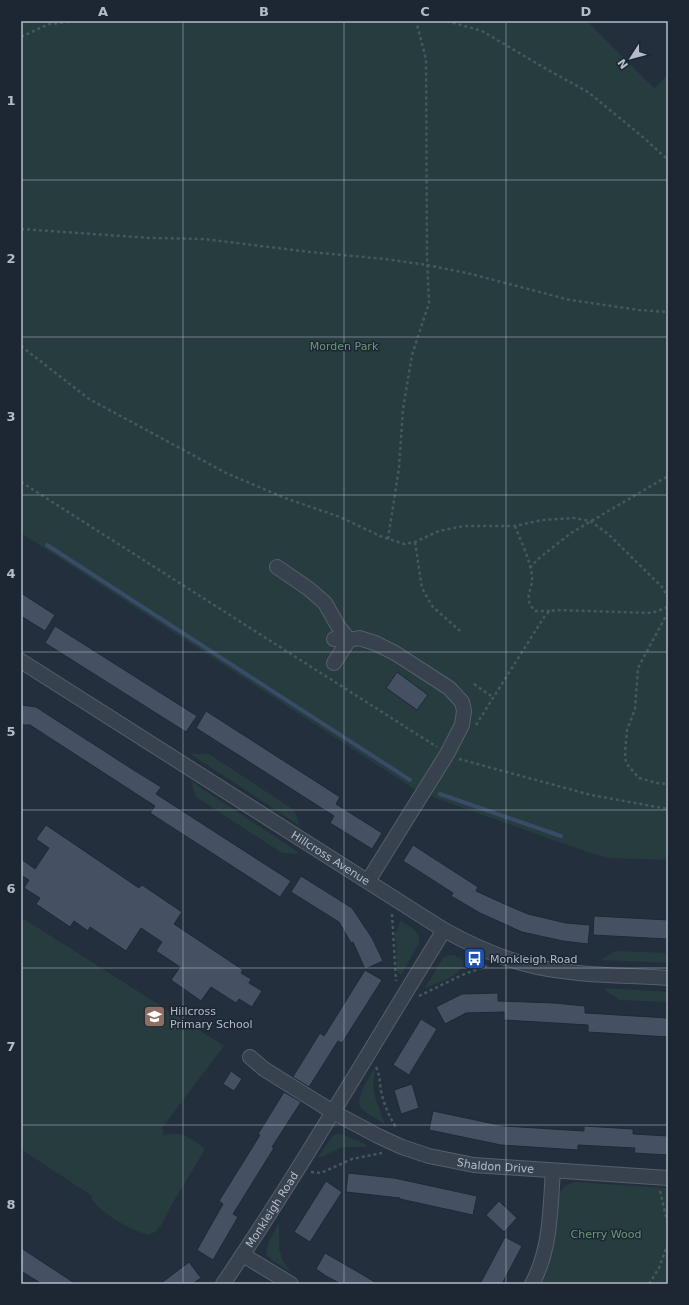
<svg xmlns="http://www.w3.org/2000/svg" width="689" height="1305" font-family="'DejaVu Sans',sans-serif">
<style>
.green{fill:#263c3f}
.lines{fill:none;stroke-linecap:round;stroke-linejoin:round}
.stream{stroke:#394c67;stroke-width:4}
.building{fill:#455162;stroke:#1f2835}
.minor-casing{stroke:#565f6c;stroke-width:16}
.path{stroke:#44595c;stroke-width:2.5;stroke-dasharray:3 3;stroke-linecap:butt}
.minor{stroke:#38414e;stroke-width:14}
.grid{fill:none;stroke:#b4bcc9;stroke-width:1;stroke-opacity:0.55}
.labels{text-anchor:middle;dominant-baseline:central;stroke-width:3;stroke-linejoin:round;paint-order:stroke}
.park-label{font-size:11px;fill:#6b9a76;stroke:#1d2633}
.street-label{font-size:11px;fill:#b4bcc9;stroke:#1d2633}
.poi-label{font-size:11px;fill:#b4bcc9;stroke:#1d2633;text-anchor:start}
.neatline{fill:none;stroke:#b4bcc9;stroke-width:1.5}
.grid-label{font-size:13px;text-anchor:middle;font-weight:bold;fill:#b4bcc9}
</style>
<rect width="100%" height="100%" fill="#242f3e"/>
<path class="green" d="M21,21H587L653,87L655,88L668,74V860L610,858L593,854L435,798L433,796L416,788L414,789L21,533Z
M193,754H209L294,810L300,826L192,755Z
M191,781L298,852L297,854L282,853L196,797Z
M24,919L224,1046L161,1129L164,1131L163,1135C182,1131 188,1137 203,1147L204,1151L172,1204L162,1224L155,1232L148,1235C132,1230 98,1213 91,1197L92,1196L21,1149V924Z
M401,921C410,927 421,931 419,943L401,975L397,971L396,940L394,935Z
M616,951L668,953V963L603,960V958Z
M448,955H454L466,962C458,977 440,982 425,988L443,958Z
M606,988L668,992V1002L619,1000L605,990Z
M373,1070L375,1071L373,1087L376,1100L385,1124C378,1119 367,1115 361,1108C354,1101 369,1078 373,1070Z
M336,1134H342L367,1145L365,1147H342L321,1157H318L332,1137Z
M574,1182L668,1188V1284H537L554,1229L559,1193L565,1186Z
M279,1223V1249L283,1261L291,1272C285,1268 271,1261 267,1255C263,1249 276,1230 279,1223Z"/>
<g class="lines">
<path class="stream" d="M47,545L410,780
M440,794L561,836"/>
</g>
<path class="building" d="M21,593L55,615L45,631L21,616Z
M55,626L197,716L186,732L45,643Z
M397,672L428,695L417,710L386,688Z
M21,705L36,707L132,769L161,787L156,794L291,881L280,897L150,813L155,806L30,725H21Z
M206,711L340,797L336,804L382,833L372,849L330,823L334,816L196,728Z
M46,825L139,888L142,885L182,912L174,924L243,970L241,973L251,979L249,983L262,991L252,1007L239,999L236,1003L211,987L201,1001L171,980L180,967L156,951L162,942L141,928L126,951L90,927L88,931L74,921L70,927L36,904L40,898L24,888L29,880L21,875V859L35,869L49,848L36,839Z
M413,845L478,887L476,891L509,906L528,914L566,923L590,925L588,944L563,941L522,932L480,913L451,896L453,893L403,861Z
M301,876L352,908L372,938L383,961L365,969L353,942L351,943L339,922L291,892Z
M594,916L668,920L667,939L593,935Z
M365,970L382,980L342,1043L338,1041L309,1087L293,1077L294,1075L320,1033L324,1036Z
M498,993V1001L554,1003L585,1006V1013L668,1018V1037L588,1032V1025L504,1020V1012L466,1013L445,1024L436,1007L462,994Z
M421,1019L437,1029L409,1075L393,1065Z
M231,1071L242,1079L234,1091L223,1084Z
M412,1084L419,1108L401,1114L394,1090Z
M284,1092L301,1102L272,1147L274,1148L233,1214L238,1217L213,1260L197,1250L223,1204L219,1201L260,1135L258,1134Z
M433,1111L504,1126L584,1131V1126L633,1129V1134L668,1136V1155L634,1153L635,1148L578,1145V1150L501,1145L429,1130Z
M348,1173L394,1178L477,1196L473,1215L400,1199V1198L346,1192Z
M326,1181L342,1192L310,1242L294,1232Z
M499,1201L517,1218L504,1232L486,1215Z
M505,1237L522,1246L502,1284H480Z
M21,1248L47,1265L76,1284H42L21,1271Z
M325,1253L358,1272L378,1284H341L326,1276L316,1269Z
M189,1262L201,1278L192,1284H160Z"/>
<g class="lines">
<defs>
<g id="minor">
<path d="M277,567L309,589L325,603L338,626L349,640L359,638L375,643L395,653L449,688L462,702L464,711L462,725L447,754L368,881"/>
<path id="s1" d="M21,661L444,930C473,946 504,960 537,967C580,976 625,975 668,978"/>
<path d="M334,663L349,640L334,639"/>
<path id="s2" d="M250,1057L264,1069L333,1112L378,1136L402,1147L429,1156L474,1165L668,1178"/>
<path d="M243,1255L291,1284"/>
<path id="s3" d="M223,1284C301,1169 371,1048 444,930"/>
<path d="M532,1284C551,1249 550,1210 553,1171"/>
</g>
</defs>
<use href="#minor" class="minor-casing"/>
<path class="path" d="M447,21L482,31L548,70L588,92L644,138L668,160
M21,37L49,24L77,21
M21,229L151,238L204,239L310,252L385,259L427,265L471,274L570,300L639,310L668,312
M21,346L89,399L226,473L285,498L340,517L380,536L404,544L415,542L439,531L464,526H515L542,520L574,518L590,521L608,534L663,588L668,598
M21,482L437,747
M515,526C521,542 530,559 532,576C533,591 522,597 535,611H550
M388,539L399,468L403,409L412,355L429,303L427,258L426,59L416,21
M415,542L422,588L432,606L460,631
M530,568L538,559L571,533L668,476
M668,612L638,668L635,709L627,730L625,752L626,763L639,778L657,783L668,784
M474,684L494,698
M476,725L546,614L550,611L556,610L652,613L668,607
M459,759L591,795L668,809
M392,914L396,981
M419,996L462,975L487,966
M376,1067C381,1078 379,1084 382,1095C385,1107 390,1118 397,1129
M311,1172L321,1173L352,1159L382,1153
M660,1191L668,1225
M649,1284L659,1268L668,1243"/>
<use href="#minor" class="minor"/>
</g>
<path class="grid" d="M183,21V1284M344,21V1284M506,21V1284M21,180H668M21,337H668M21,495H668M21,652H668M21,810H668M21,968H668M21,1125H668"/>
<defs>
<symbol id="bus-square" viewBox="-11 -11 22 22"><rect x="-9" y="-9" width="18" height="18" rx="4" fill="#1a4fb4" stroke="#1d2633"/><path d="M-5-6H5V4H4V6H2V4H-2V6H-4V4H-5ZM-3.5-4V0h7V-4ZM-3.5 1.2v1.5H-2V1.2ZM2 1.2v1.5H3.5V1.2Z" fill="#fff"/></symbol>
<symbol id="school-square" viewBox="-11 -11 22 22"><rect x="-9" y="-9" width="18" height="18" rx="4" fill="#8d6e63" stroke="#1d2633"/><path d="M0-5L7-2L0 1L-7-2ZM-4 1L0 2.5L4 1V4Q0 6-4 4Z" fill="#fff"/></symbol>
</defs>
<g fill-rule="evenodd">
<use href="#bus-square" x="462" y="946" width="25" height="25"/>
<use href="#school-square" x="142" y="1004" width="25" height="25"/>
</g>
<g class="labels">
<g class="park-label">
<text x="344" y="346">Morden Park</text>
<text x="606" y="1234">Cherry Wood</text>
</g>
<g class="street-label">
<text stroke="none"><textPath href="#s1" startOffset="367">Hillcross Avenue</textPath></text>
<text stroke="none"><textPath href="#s2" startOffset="273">Shaldon Drive</textPath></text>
<text stroke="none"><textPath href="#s3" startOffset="89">Monkleigh Road</textPath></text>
</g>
<g class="poi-label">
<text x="490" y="959">Monkleigh Road</text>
<text x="170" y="1011">Hillcross<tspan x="170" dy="13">Primary School</tspan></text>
</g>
</g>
<rect width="689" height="1305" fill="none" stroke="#1d2633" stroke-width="44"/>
<g transform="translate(631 58) rotate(234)" stroke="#1d2633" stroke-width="3" paint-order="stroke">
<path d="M0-3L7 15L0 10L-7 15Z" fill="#b4bcc9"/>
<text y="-6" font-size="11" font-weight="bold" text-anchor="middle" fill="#b4bcc9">N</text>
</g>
<rect x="22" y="22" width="645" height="1261" class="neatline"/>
<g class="grid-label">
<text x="103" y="16">A</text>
<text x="264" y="16">B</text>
<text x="425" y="16">C</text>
<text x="586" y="16">D</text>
<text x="11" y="105">1</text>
<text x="11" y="263">2</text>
<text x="11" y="421">3</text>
<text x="11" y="578">4</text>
<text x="11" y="736">5</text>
<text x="11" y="893">6</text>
<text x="11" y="1051">7</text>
<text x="11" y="1209">8</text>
</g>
</svg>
